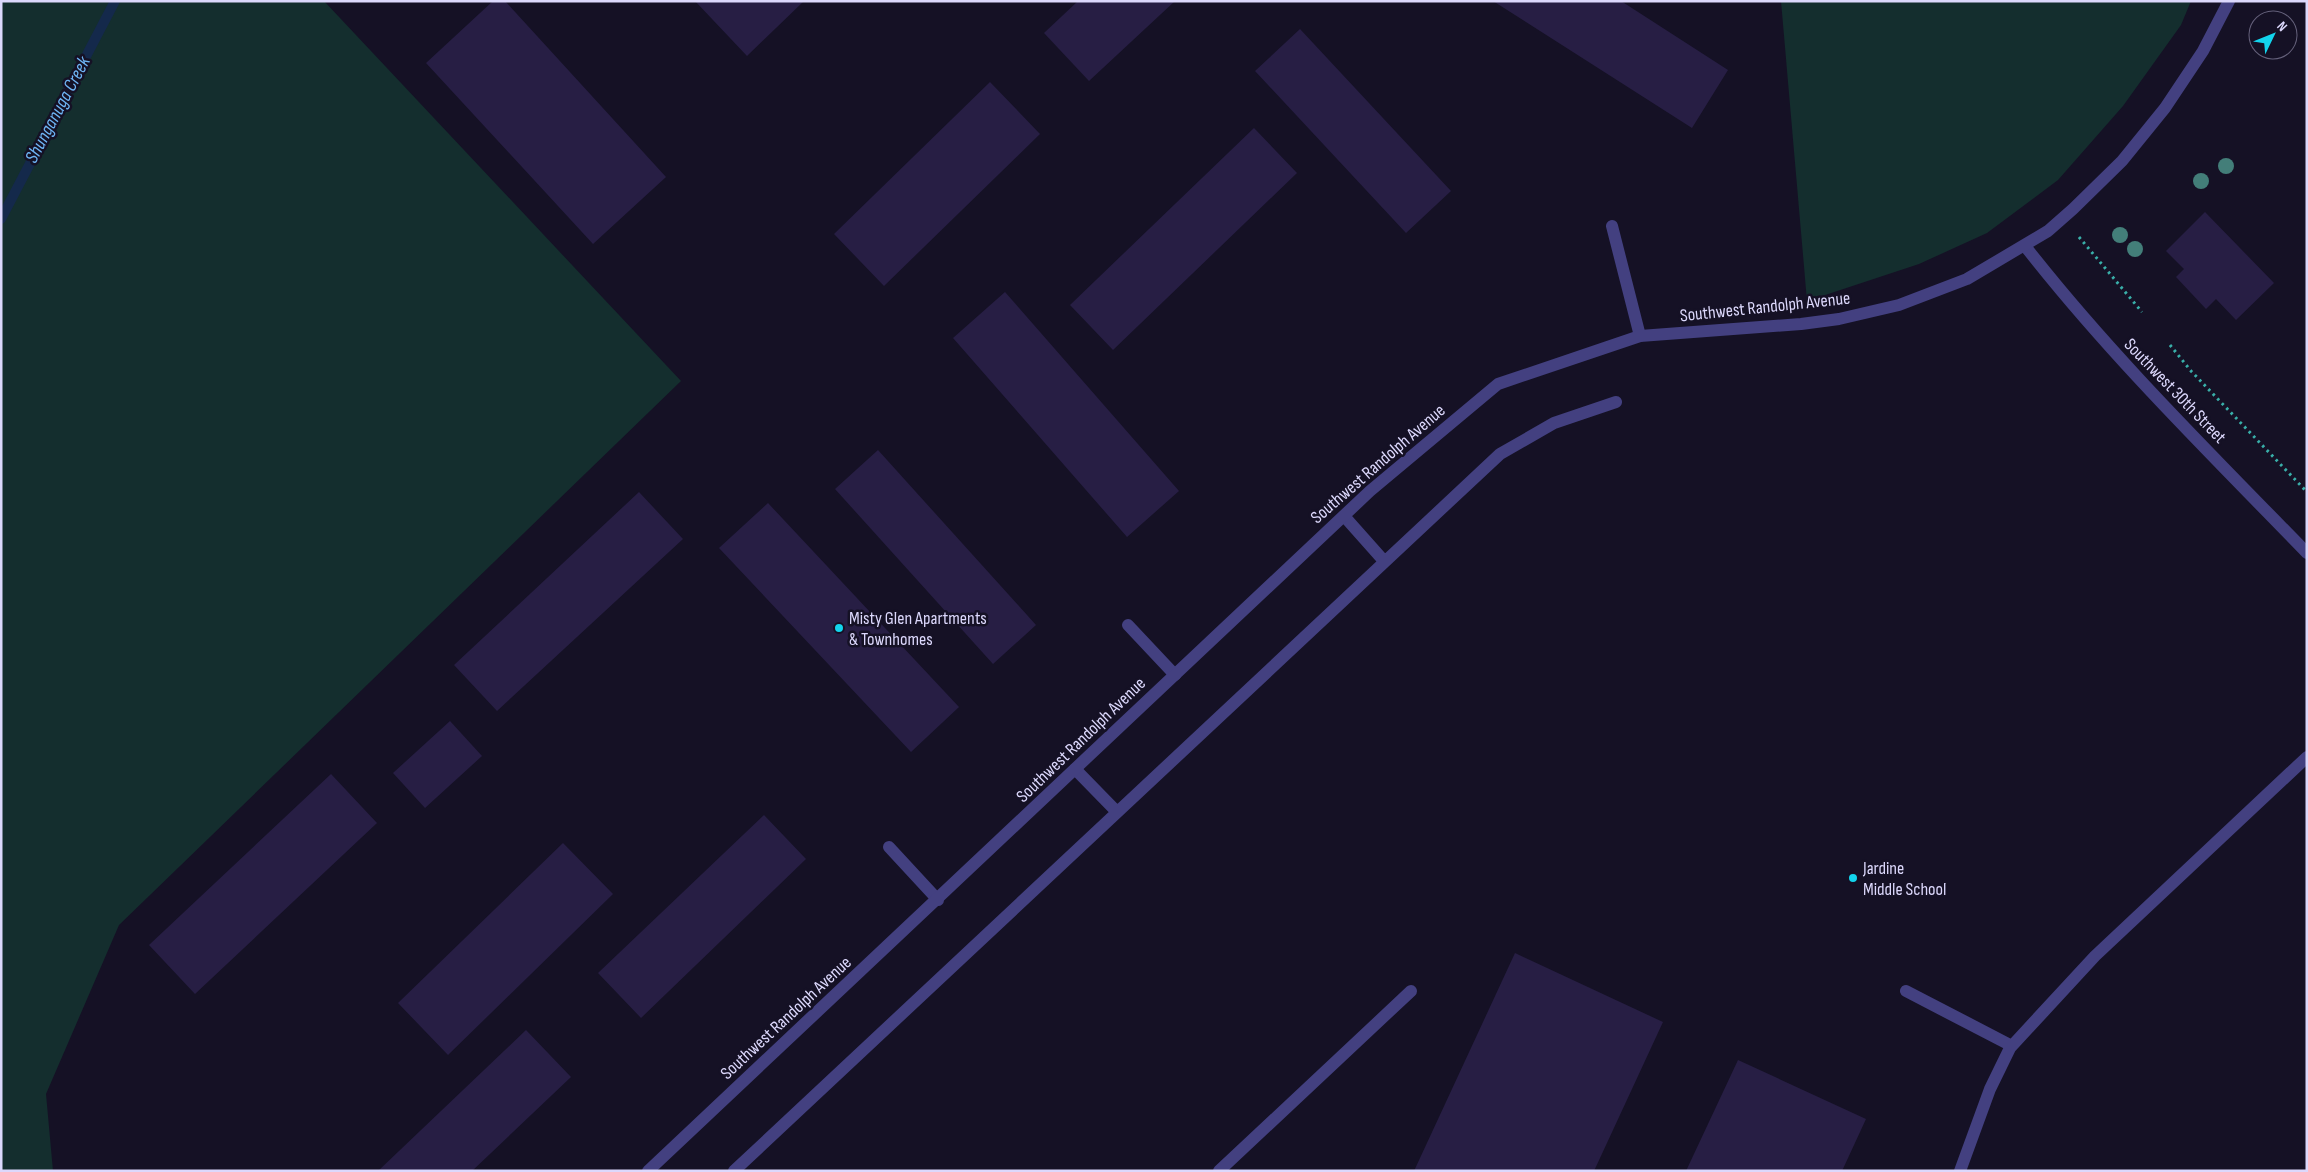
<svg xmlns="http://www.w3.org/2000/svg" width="2308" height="1172" font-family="'Sofia Sans Condensed',sans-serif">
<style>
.green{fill:#142e2e}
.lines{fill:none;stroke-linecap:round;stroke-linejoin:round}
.stream{stroke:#14294b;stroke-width:10}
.building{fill:#271e44}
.path{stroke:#39afa9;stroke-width:3;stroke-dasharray:2.5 4;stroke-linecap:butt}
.service{stroke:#434080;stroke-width:12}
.minor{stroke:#434080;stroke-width:12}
.tertiary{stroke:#434080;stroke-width:12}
.tree{fill:#437e79}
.poi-dot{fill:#13d4ed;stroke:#151125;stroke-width:2}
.labels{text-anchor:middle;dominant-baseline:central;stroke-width:5;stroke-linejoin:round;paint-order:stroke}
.street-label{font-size:18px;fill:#dcd8fc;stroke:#151125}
.poi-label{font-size:18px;fill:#dcd8fc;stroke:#151125;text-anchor:start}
.water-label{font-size:19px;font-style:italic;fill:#6eb4f4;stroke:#151125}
</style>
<rect width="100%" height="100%" fill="#151125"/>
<path class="green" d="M1,1H324L681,381L119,925L46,1094L53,1171H1Z
M1781,1H2191L2181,25L2123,106L2058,180L1987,233L1919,264L1807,301Z"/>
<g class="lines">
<path class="stream" d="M1,219L115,1"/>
</g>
<path class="building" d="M493,1H505L666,177L593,244L426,63Z
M695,1H804L747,56Z
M1078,1H1175L1089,81L1044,33Z
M1493,1H1621L1728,70L1692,128Z
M1300,29L1451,191L1406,233L1255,71Z
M990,82L1040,134L884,286L834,234Z
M1254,128L1297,173L1113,350L1070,305Z
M2205,212L2274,283L2236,320L2216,299L2206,309L2176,277L2184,269L2166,251Z
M1005,292L1179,491L1127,537L953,338Z
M878,450L1036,625L993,664L835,489Z
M639,492L683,539L497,711L454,665Z
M768,503L959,707L911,752L719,548Z
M450,721L482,756L425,808L393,773Z
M331,774L377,823L195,994L149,945Z
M764,815L806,859L641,1018L598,973Z
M563,843L613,894L448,1055L398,1003Z
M1515,953L1663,1022L1594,1171H1414Z
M526,1030L571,1077L472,1171H378Z
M1738,1060L1866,1119L1842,1171H1686Z"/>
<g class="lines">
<path class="path" d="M2079,237L2142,312
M2170,345L2191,371L2307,492"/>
<path class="service" d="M1612,226L1640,336
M1128,625L1175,675
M889,847L938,900
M1906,991L2012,1046
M1219,1171L1411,991
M1960,1171L1990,1089L2010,1048L2095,956L2307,757"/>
<path class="minor" d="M2025,246C2111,356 2210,453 2307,553
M1344,516L1384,561
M1075,769L1117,812
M734,1171L1500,454L1554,423L1616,402"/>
<path class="tertiary" d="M648,1171L1370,491L1498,384L1640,336L1801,324L1839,319L1899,305L1967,279L2048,231L2073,209L2122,161L2165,108L2203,51L2229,1"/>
</g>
<g class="tree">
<circle cx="2226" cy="166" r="8"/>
<circle cx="2201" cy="181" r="8"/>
<circle cx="2120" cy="235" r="8"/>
<circle cx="2135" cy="249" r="8"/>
</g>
<g class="poi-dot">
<circle cx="839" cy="628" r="5"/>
<circle cx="1853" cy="878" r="5"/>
</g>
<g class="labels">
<g class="street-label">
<text transform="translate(1765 307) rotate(-6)">Southwest Randolph Avenue</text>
<text transform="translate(2175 391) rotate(46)">Southwest 30th Street</text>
<text transform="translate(1378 464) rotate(-41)">Southwest Randolph Avenue</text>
<text transform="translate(1081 740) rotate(-44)">Southwest Randolph Avenue</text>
<text transform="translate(786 1018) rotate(-43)">Southwest Randolph Avenue</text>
</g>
<g class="poi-label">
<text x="849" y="618">Misty Glen Apartments<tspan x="849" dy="21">&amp; Townhomes</tspan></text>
<text x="1863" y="868">Jardine<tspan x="1863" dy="21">Middle School</tspan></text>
</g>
<g class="water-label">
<text transform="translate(58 110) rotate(-62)">Shunganuga Creek</text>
</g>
</g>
<rect width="2308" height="1172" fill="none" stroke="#dcd8fc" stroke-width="5"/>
<g transform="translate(2273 35) rotate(47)"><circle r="24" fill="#151125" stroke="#65617b"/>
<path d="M0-4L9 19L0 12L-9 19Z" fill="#13d4ed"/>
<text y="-8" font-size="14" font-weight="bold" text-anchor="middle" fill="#dcd8fc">N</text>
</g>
</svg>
